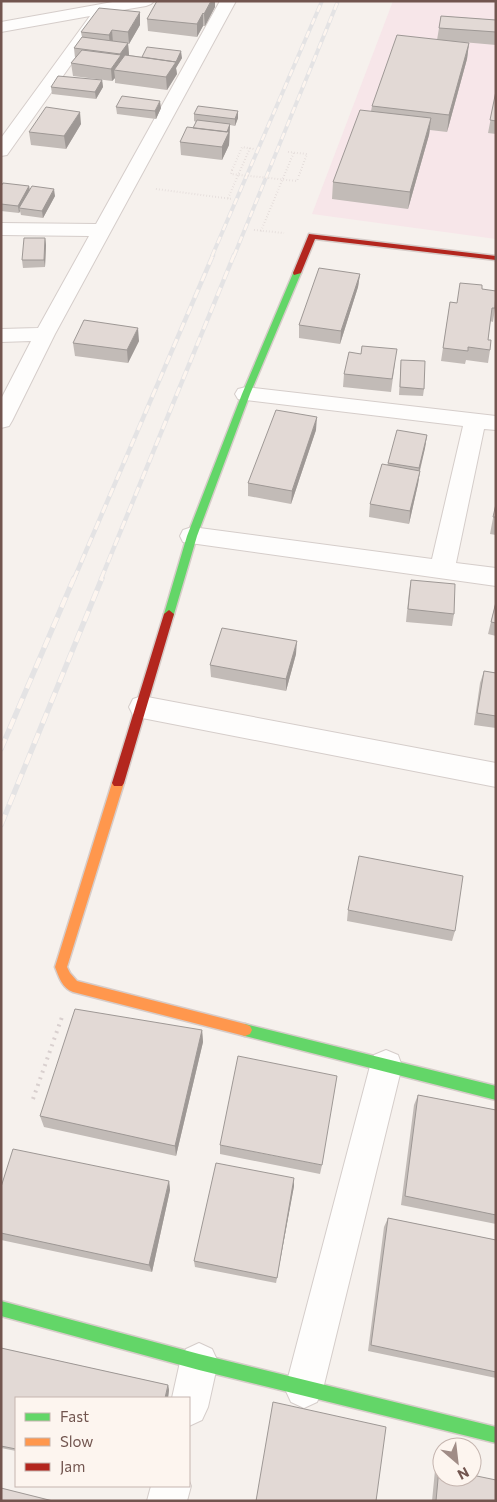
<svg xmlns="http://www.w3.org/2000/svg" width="497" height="1502" font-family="Commissioner,sans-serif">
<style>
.medical{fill:#f7e6e9}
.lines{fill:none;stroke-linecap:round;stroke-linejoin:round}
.street-casing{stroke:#d5cdca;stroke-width:2}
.fast-casing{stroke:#d6ccc9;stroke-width:3}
.slow-casing{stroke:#d6ccc9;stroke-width:3}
.jam-casing{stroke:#d6ccc9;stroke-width:3}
.path-far1{stroke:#d9d0cf;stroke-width:2;stroke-dasharray:0.5 2.5;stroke-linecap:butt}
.path{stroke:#d9d0cf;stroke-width:4;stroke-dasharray:2 5;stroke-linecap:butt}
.street{fill:#fefdfc;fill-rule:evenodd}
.fast{fill:#63d668;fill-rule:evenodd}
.slow{fill:#ff974d;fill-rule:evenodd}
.jam{fill:#b3261e;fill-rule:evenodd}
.rail-far2-casing{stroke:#e4e3e4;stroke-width:4}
.rail-far1-casing{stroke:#e4e3e4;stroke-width:4.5}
.rail-casing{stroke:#e4e3e4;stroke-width:5.5}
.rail-far2{stroke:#fdf5ef;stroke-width:2.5;stroke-dasharray:7;stroke-linecap:butt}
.rail-far1{stroke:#fdf5ef;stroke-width:3;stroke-dasharray:9;stroke-linecap:butt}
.rail{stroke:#fdf5ef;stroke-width:4;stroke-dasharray:11;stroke-linecap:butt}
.path-bridge{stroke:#d9d0cf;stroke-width:2;stroke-dasharray:0.5 2.5;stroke-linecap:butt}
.wall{fill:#c2bbb7}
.shaded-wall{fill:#9e9895}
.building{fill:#e2d9d5;stroke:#9e9895}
</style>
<rect width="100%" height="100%" fill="#f6f1ed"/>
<path class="medical" d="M393,1L496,2V239L312,214Z"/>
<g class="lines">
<defs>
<path id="street" d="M118,1H154L151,4L146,6L99,14L104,18L7,155L1,156V138L90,16L1,32V22Z
M220,1H236L55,334L12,421L9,426L1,428V399L31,341L1,342V329L38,328L89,236L1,235V223L96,224Z
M246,387L496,416V430L484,429L456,563L496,568V586L183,542L180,536L183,530L192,527L432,559L463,426L238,399L235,394L238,389Z
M142,696L496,763V787L142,718L133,715L129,707L133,699Z
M386,1050L398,1055L402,1066L323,1389L317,1402L304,1408L291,1402L285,1389L370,1066L374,1055Z
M199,1343L212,1349L218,1362L208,1407L202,1420L189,1426V1398H172L180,1362L186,1349Z
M189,1481L191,1486L187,1501H147L151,1486H189Z"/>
<path id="fast" d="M294,271L301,273L250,394L197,536L174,614L173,617H165L164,614L187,536L242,394Z
M245,1024L496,1086V1100L245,1036L240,1034L238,1030L240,1026Z
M1,1301L199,1354L496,1427V1443L199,1370L1,1316Z"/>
<path id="slow" d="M118,778L122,780L124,783L67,967L70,973L77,981L245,1024L250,1026L252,1030L250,1034L245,1036L73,992C62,988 59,977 55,967L112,783L114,780Z"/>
<path id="jam" d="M309,234L496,256V260L315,239L301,273L294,275L293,273Z
M169,610L174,614L124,783L122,786H114L112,783L164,614Z"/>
</defs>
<use href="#street" class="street-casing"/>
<use href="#fast" class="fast-casing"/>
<use href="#slow" class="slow-casing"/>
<use href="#jam" class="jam-casing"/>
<path class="path-far1" d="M288,152L307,154L298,178
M232,170L242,147L254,149
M156,189L232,199
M228,198L250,148
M254,230L284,233
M261,231L294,152"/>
<path class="path" d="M33,1099L62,1017"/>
<use href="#street" class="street"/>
<use href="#fast" class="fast"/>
<use href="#slow" class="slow"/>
<use href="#jam" class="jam"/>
<defs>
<path id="rail-far2" d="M212,256L322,1
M234,256L338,1"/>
<path id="rail-far1" d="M74,579L213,255
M101,579L234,255"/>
<path id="rail" d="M1,749L74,578
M1,825L102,578"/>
</defs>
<use href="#rail-far2" class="rail-far2-casing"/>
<use href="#rail-far1" class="rail-far1-casing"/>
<use href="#rail" class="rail-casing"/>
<use href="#rail-far2" class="rail-far2"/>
<use href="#rail-far1" class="rail-far1"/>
<use href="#rail" class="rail"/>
<path class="path-bridge" d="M232,170L231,174L297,181L298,178"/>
</g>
<path class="wall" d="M215,7L205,26H203L197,37L148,31L147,19Z
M441,16L496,20V45L451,41L469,43L467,59L447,132L430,130L429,135L408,209L332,199L333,182L371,111L372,106L437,40Z
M140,25L129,44H128L129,55L142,57L182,58L176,68L177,74L167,90L115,83V78L112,81L73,76L71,63L75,58L74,48L82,37L81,32Z
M102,80L103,87L96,99L52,94L51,87Z
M496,91V134L488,133Z
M116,107L161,108L156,119L117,114Z
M238,111V118L235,126L230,125L229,145L222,160L181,155L180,142L193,128L196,122L194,121V114Z
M81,124L66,149L31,145L29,132Z
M1,186H29L30,190L55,196L43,218L21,215L20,211L19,213L1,211Z
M45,238L46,245L45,267L23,268L22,260Z
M360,274L358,287L340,344L299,338V325Z
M482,289L495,308L493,322L490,321L488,340L490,350L488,363L466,360L465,364L441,361L450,302L457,303Z
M139,341L128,363L75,356L73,343Z
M361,354L395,363L391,392L343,387L344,374Z
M401,360L424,389L423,396L399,395Z
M316,430L291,504L248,496V483Z
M427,435L425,448L420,471L418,484L409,524L369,517L370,504L387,465L388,463Z
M496,502V535L490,534Z
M411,580L454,614L452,626L406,622L409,592Z
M496,601V636L488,634Z
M296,654L286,691L211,677L210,665Z
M484,671L496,673V728L474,725L480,683Z
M348,910L455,931L452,941L347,921Z
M202,1030L203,1042L176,1156L44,1127L40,1116Z
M418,1095L496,1110V1224L401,1205L414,1105Z
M220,1145L322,1165L320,1174L220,1154Z
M169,1181L170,1190L152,1272L1,1240V1187Z
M294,1186L276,1283L195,1267L194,1261Z
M388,1218L496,1240V1378L368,1351L384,1227Z
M1,1348L168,1385L169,1390L168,1398H16V1451L1,1448Z
M439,1468L496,1501H432L435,1470Z"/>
<path class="shaded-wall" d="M211,1H215V7L205,26L204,14Z
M140,12V25L129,44L128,32Z
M203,13V26L197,37V24Z
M112,30L113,43L110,47L109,35Z
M128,43L129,55L114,70L115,78L112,81L111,69L120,56V54Z
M469,43L467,59L447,132L449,115Z
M181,51L182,58L176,68L177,74L167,90L166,77Z
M102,80L103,87L96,99L95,92Z
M160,101L161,108L156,119L155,111Z
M238,111V118L235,126V119Z
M80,112L81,124L66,149L64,136Z
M431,118L429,135L408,209L410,192Z
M230,124L229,145L222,160V147L226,133Z
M29,186L30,193L19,208L20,211L19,213L18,206Z
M54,189L55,196L43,218L42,211Z
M45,238L46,245L45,267L44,260Z
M360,274L358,287L340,344L341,331Z
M138,328L139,341L128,363L127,350Z
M317,417L316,430L291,504L292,491Z
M427,435L425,448L417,481L419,468Z
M420,471L418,484L409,524L410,511Z
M297,641L296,654L286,691V679Z
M202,1030L203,1042L176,1156L175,1146Z
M294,1178V1186L276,1283L277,1278Z
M169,1181L170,1190L152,1272L149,1265Z
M168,1385L169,1390L168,1398H165Z"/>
<path class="building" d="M157,1H211L204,14L203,13L197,24L147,19Z
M99,8L140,12L128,32L112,30L109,35L81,32Z
M441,16L496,20V32L439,28Z
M397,35L469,43L449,115L372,106Z
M82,37L128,43L120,54L74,48Z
M147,47L181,51L176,62L142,57Z
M82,50L121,55L111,69L71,63Z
M125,55L176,62L166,77L114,70Z
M58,76L102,80L95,92L51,87Z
M496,91V121L490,120Z
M122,96L160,101L155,111L116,107Z
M198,106L238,111L235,119L194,114Z
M46,107L80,112L64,136L29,132Z
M360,110L431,118L410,192L333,182Z
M197,120L230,124L227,132L193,128Z
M187,127L229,132L222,147L180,142Z
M3,183L29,186L18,206L1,204V186Z
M32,186L54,189L42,211L19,208Z
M24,238H45L44,260H22Z
M319,268L360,274L341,331L299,325Z
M460,283L482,285V289L496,291L495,308H492L488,340H491L490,350L468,347V351L443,348L450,302L457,303Z
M84,320L138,328L127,350L73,343Z
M362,346L397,349L392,379L344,374L349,352L361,354Z
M401,360L425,361L424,389L400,387Z
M276,410L317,417L292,491L248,483Z
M397,430L427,435L419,468L388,463Z
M382,464L420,471L410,511L370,504Z
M496,504V517H493Z
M411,580L455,584L454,614L408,609Z
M496,602V623L491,622Z
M222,628L297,641L286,679L210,665Z
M484,671L496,673V716L477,713Z
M359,856L463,876L455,931L348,910Z
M75,1009L202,1030L175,1146L40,1116Z
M238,1056L337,1076L322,1165L220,1145Z
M418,1095L496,1110V1215L405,1196Z
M13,1149L169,1181L149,1265L1,1233V1187Z
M216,1163L294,1178L277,1278L194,1261Z
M388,1218L496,1240V1372L371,1345Z
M1,1348L168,1385L165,1398H16V1449L1,1446Z
M273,1402L386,1427L376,1501H256Z
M439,1468H442V1477H472V1475L496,1480V1501H436Z
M1,1488L53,1501H1Z"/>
<rect width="497" height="1502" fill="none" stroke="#72554f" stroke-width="5"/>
<rect x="15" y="1397" width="175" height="90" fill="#fdf5ef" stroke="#c5b5af"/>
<rect x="25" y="1413" width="25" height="8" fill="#63d668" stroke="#c5b5af"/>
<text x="60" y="1422" font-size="15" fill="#72554f">Fast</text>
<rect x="25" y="1438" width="25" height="8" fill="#ff974d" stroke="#c5b5af"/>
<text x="60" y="1447" font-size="15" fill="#72554f">Slow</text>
<rect x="25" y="1463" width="25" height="8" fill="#b3261e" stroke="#c5b5af"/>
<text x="60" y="1472" font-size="15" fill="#72554f">Jam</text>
<g transform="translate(457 1462) rotate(152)"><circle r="24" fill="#fdf5ef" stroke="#c5b5af"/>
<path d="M0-4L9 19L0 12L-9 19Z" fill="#a08c86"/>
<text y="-8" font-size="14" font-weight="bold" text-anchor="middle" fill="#72554f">N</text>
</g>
</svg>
